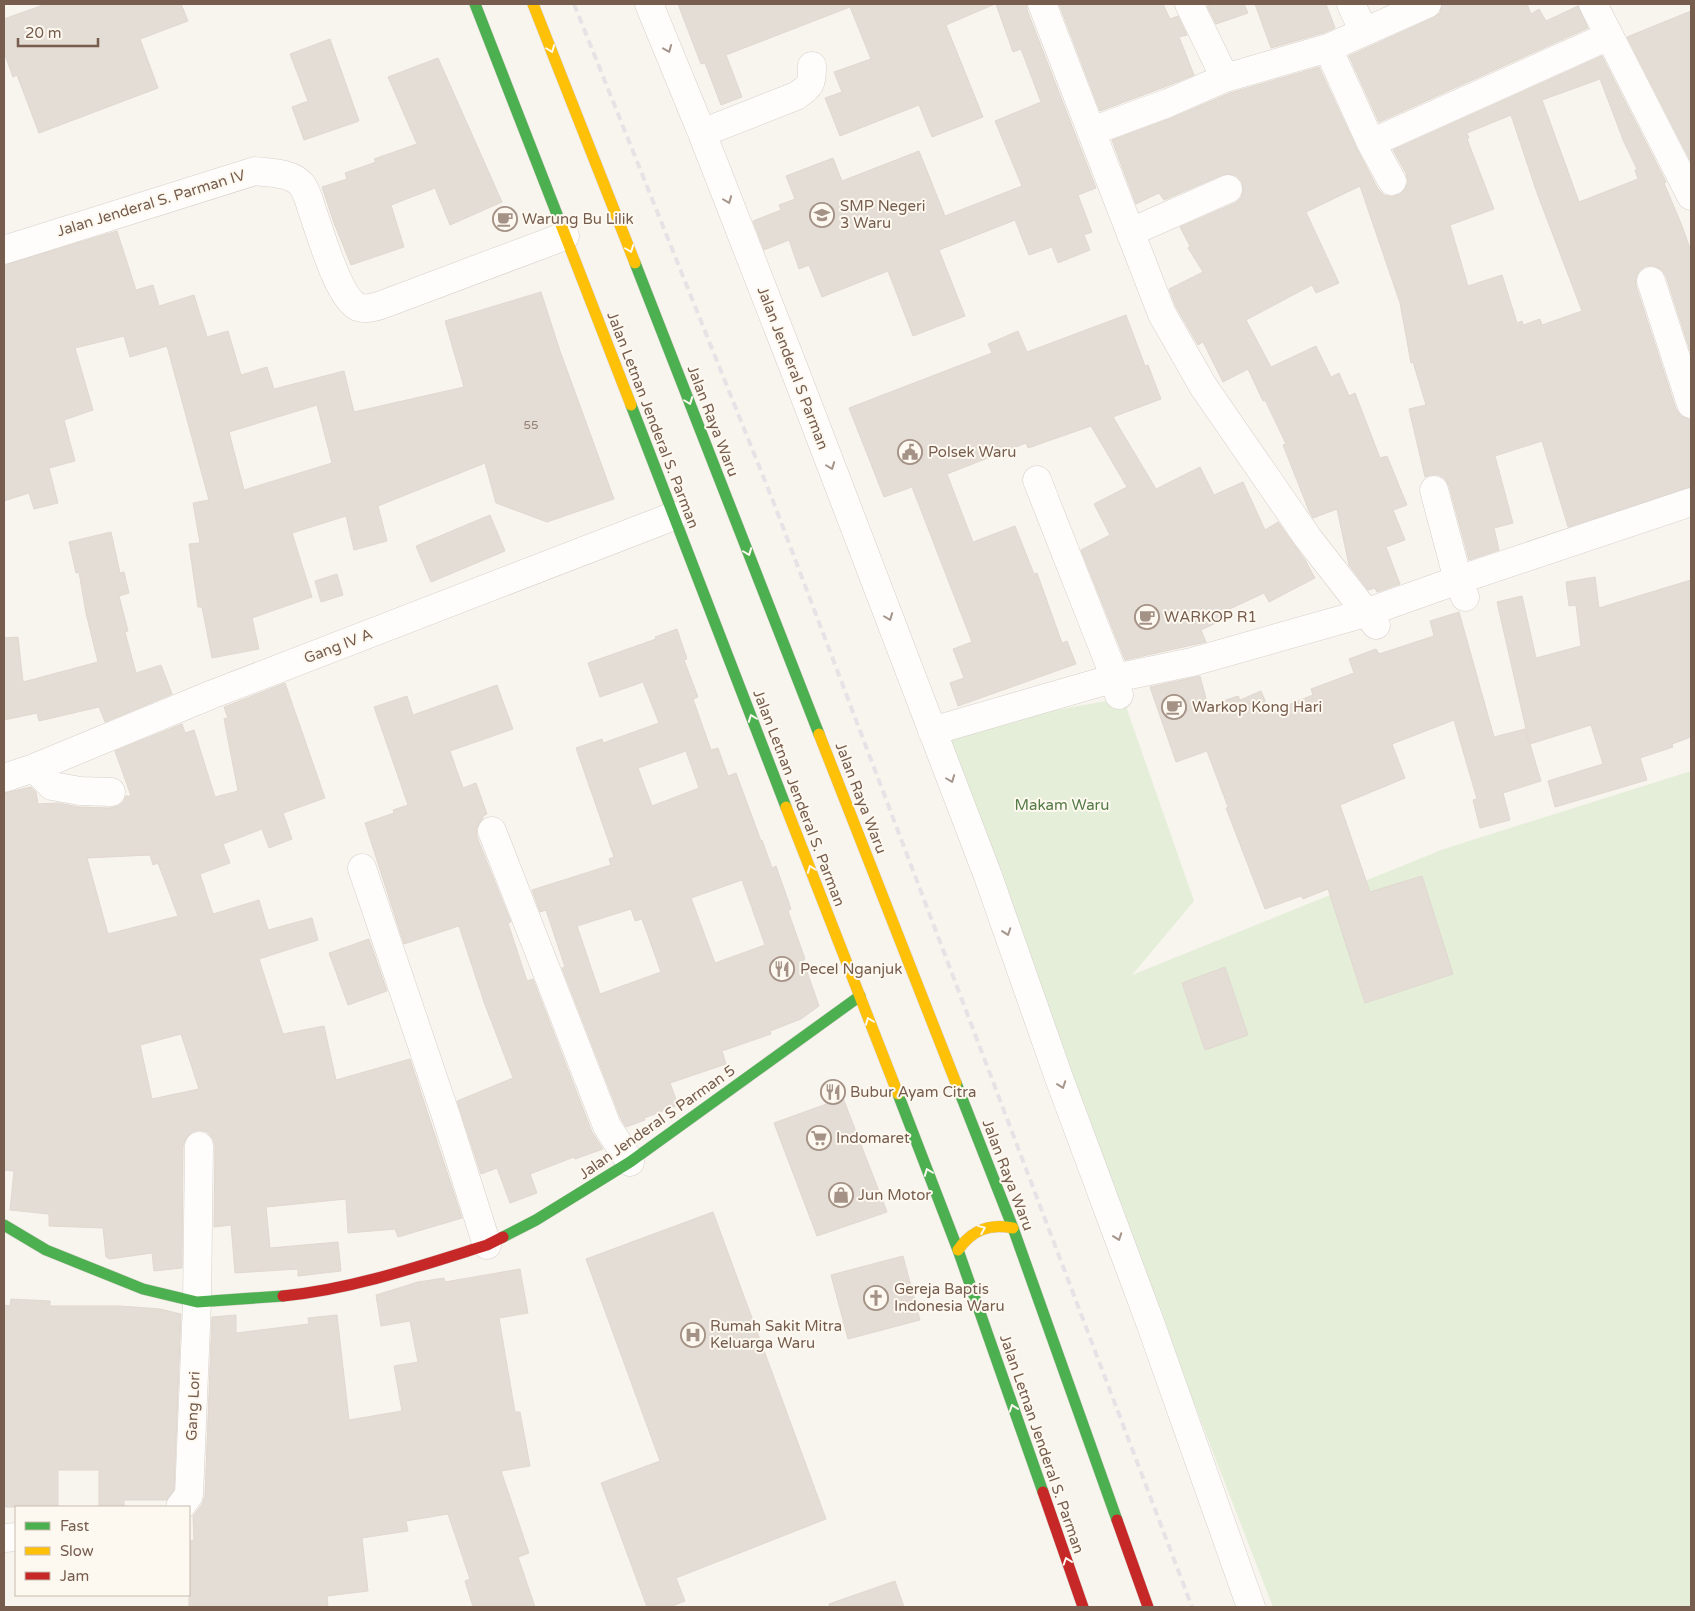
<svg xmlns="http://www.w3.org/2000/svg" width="1695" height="1611" font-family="'Varela Round',sans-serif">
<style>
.green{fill:#e4eed9}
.building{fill:#e4ddd5;stroke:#e1d8d0;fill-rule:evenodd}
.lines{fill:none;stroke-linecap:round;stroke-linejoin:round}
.street-casing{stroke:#d5d0c9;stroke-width:29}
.fast-casing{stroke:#d8d1cb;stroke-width:12}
.slow-casing{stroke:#d8d1cb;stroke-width:12}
.jam-casing{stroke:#d8d1cb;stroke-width:12}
.street{stroke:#fefdfc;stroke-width:28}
.fast{stroke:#4caf50;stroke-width:11}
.slow{stroke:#ffc107;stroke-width:11}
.jam{stroke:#c62828;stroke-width:11}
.rail{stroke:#e5e3e6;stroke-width:4;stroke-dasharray:8 5;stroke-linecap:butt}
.oneway{stroke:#fef9f0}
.oneway2{stroke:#a6958b}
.labels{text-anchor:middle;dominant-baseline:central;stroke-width:4;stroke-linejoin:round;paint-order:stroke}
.number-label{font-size:12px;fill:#937f72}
.street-label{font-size:15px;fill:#765d4e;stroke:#fef9f0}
.poi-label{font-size:15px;fill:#765d4e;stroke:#fef9f0;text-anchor:start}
.park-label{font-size:15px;fill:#547b46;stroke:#fef9f0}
</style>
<rect width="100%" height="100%" fill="#f8f4ee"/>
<path class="green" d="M1123,698L1194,901L1132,975L1444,849L1691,771V1607H1273L935,735L1001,720Z"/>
<path class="building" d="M46,4H181L188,21L140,39L158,88L39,133L17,75L13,77L4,52V19Z
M678,4H995L946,25L983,117L932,137L919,105L840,136L825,98L842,92L834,72L871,59L850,7L726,55L742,97L721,105L705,63L701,64Z
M996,4H1027V10L1096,188L1078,195L1092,232L1084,235L1090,250L1058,263L1052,247L1029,255L1015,220L939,250L965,316L913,336L888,271L822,297L809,265L799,269L789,240L764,250L753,221L781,210L779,205L795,199L786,176L833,158L842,181L919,151L945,216L1022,186L995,121L1041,102L1021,49L1013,52Z
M1059,4H1163L1170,19L1178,16L1187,35L1179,37L1194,75L1162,88L1100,111Z
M1214,4H1244L1248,13L1216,24L1207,6Z
M1255,4H1326L1335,28L1323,33L1271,48Z
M1442,4H1527L1531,14L1539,9L1546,21L1578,6L1588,28L1379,122L1349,56L1433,18L1440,13Z
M1691,11V162L1627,37Z
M330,39L359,121L304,140L292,107L308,101L290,54Z
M1602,56L1666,182L1664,183L1682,226L1691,251V354L1666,276L1662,270L1654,266H1646L1639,271L1636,278V286L1676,409L1681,416L1689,419L1691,426V487L1568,527L1542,441L1495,456L1513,523L1494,528L1499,550L1469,560L1449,486L1445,479L1439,475H1430L1425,477L1409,409L1426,405L1413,362L1411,363L1400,303L1360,186L1306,212L1339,283L1316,293L1312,285L1246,320L1271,367L1316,346L1331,377L1339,373L1349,396L1355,393L1380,458L1387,456L1407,505L1393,510L1405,540L1386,547L1400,584L1377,592L1375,588L1368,590L1349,565L1337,509L1313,518L1309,511L1283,445L1286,444L1265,400L1263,401L1248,369L1223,382L1203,342L1198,345L1176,307L1169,289L1203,272L1188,248L1190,246L1180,227L1235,203L1241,198L1243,191L1242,182L1237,176L1230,174L1222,175L1164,200L1159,193L1136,204L1112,140L1174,117L1230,93L1319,67L1357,149L1378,189L1384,195L1392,197L1400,194L1405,189L1408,182L1406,173L1393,150ZM1600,79L1624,142L1637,169L1635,170L1638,179L1579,202L1542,100ZM1511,115L1537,193L1582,311L1542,325L1540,319L1523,325L1522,321L1517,323L1502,275L1468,286L1450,225L1494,209L1467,139L1469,138L1467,133Z
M438,58L502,202L450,225L435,188L391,205L404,247L351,265L334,223L322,187L347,179L345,173L376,162L374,159L417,144L388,77Z
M117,231L136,290L153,285L159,306L194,295L207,337L228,331L241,375L267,367L274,389L344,371L354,412L464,387L445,321L541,292L560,351L614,499L547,522L496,503L485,463L378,506L387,541L354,550L346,516L292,533L312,597L252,618L259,649L212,658L202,607H198L189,544L200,543L193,503L209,500L167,346L130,357L124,336L75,348L93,410L64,420L75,461L49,468L58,503L34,509L29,493L4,501V265ZM317,405L332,463L244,490L229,432Z
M1126,315L1145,366L1148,365L1161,399L1113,417L1156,489L1200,467L1214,495L1243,482L1265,530L1278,522L1305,560L1315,578L1269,602L1264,593L1219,614L1222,620L1201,630L1206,642L1125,660L1081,550L1110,535L1094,504L1127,487L1091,426L1028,448L1026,443L947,474L973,542L1015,526L1034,574L1037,573L1062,643L1067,641L1076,664L958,706L950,683L964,678L953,649L972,642L912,487L884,497L849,408L992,353L988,344L1018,331L1027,352Z
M490,515L505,551L431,582L416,546Z
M111,532L120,573L124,572L129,593L119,596L128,631L125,632L136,673L161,665L172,694L105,722L99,707L39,721L37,713L4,720V638L18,637L23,682L98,662L86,613L79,572L76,573L69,542Z
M337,574L343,595L321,602L315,581Z
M1595,577L1599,608L1691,580V737L1672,744L1673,747L1640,758L1647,780L1555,807L1548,781L1603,764L1591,725L1530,744L1541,781L1503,793L1510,820L1480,828L1473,800L1477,799L1454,720L1392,744L1405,778L1340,805L1370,892L1422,876L1453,974L1365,1003L1328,889L1303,899L1301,896L1265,909L1226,808L1228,807L1207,751L1176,762L1150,687L1200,676L1208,706L1238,696L1240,700L1261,691L1270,712L1313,695L1311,689L1354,673L1349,659L1376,649L1379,654L1434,636L1430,621L1459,612L1494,737L1525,729L1529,742L1497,602L1522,596L1536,658L1581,646L1576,605L1569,606L1566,582Z
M677,629L687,659L684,660L698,697L693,699L711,750L718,748L728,776L736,773L761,841L762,840L772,868L776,866L791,909L788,911L805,959L803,960L819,1006L801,1019L770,1031L771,1034L722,1051L726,1064L670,1083L678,1105L644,1118L645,1120L626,1127L621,1119L562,968L565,967L546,910L540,912L532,890L611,865L609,859L614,857L576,748L602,739L603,743L659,723L643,682L600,697L588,663L656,639L655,637ZM686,751L699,788L652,806L638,768ZM742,880L765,945L715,963L691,898ZM631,909L635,921L642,919L661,972L600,994L577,926Z
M285,683L325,798L283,813L292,839L269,848L262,829L223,844L230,863L200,874L213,914L259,900L268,930L312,918L318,940L259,959L283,1034L324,1026L336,1080L410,1059L462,1218L398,1237L395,1229L348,1233L346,1199L266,1207L270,1248L338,1242L341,1271L298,1276V1269L235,1273L231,1225L214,1227L215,1146L213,1139L207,1132L199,1130L192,1132L186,1138L183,1146L182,1268L154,1271L152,1253L110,1259L106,1257L103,1228L49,1226V1214L10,1210L14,1171L4,1170V793L31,787L36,792L38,804L58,803L79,807L110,808L118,806L124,801L126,796H131L115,751L182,724L185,733L194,730L215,797L238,791L224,719L228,718L224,707ZM150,855L153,865L158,863L178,916L108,934L87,858ZM181,1034L199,1089L152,1099L140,1045Z
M497,685L513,729L450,751L463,788L476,783L487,814L483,816V818L480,822L477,828V837L511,922L508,923L527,981L533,979L592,1132L603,1149L575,1159L574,1157L530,1174L537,1193L510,1203L497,1168L481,1174L457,1101L513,1078L484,1002L459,926L404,944L365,823L394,813L393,810L408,805L374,707L407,696L413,715Z
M369,939L387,991L348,1005L329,953Z
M1225,967L1248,1035L1205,1050L1182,983Z
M843,1098L887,1212L817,1236L774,1123Z
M713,1212L826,1519L676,1578L685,1601L670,1607H647L601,1483L660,1461L586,1259Z
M903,1256L920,1320L848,1339L831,1275Z
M520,1269L528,1313L499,1318L515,1412H520L530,1466L501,1471L529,1553L518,1557L535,1607H473L465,1581L470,1579L448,1514L406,1521L408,1531L362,1538L368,1591L327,1596L328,1607H189V1541L194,1540L193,1516L202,1504L205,1496L212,1317L236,1315V1333L309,1324L308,1318L337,1315L349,1420L402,1411L394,1366L418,1362L410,1321L381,1326L376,1295L418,1282L444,1278L445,1282Z
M11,1299L50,1301V1306H120L160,1309L181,1314L174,1490L167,1500H124V1506L99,1507V1470H58V1507H4V1364L5,1344L4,1343V1305L10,1306Z
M895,1581L904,1607H830L829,1604Z"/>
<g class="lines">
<defs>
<path id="street" d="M649,4L702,133L798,379L988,876L1059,1078L1151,1325L1251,1607
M1042,4L1162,314L1203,386L1308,538L1376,625
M1189,4L1225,78
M1351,4L1364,32
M1593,4L1691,196
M1328,48L1371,143L1392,181
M1092,131L1168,103L1225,78L1328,48L1427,4
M702,133L796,96C811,86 812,84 812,66
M1371,143L1609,36
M1131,232L1228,189
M4,250L255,171C270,173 291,172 302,185C307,192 310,203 312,210C320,231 338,298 358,307C366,310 376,307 384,304L565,236
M1651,281L1691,404
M1037,480L1115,678L1119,695
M1434,490L1458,580L1465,597
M932,731L1115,678L1192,662L1365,613L1458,580L1691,502
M34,768L52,786L80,791L111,792
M4,778L34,768L213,694L674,516
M492,831L607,1126L630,1162
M362,868L446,1116L487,1245
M180,1507L189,1495L197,1302L199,1146
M4,1538L16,1537"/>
<path id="fast" d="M475,4L560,222
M635,263L819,734
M631,405L786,807
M956,1083L1013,1228L1117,1520
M898,1094L958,1250L1043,1492
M4,1225L46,1250L143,1289L197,1302L283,1296
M503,1237L536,1220L630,1162L860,996"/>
<path id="slow" d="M533,4L635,263
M560,222L631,405
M819,734L956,1083
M786,807L898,1094
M958,1250C972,1230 989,1223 1013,1228"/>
<path id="jam" d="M283,1296C353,1289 420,1266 487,1245L503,1237
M1043,1492L1083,1607
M1117,1520L1148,1607"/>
</defs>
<use href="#street" class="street-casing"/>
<use href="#fast" class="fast-casing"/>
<use href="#slow" class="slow-casing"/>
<use href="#jam" class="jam-casing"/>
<use href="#street" class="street"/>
<use href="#fast" class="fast"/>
<use href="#slow" class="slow"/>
<use href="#jam" class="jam"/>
<path class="rail" d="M574,4L773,501L1192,1607"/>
</g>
<defs><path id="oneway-chevron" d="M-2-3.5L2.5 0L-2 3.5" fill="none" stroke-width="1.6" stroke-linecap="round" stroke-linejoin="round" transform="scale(1.25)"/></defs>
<g class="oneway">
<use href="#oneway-chevron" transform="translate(551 49) rotate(69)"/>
<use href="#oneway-chevron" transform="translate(630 249) rotate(69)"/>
<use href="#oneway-chevron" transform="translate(689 401) rotate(69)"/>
<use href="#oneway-chevron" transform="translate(748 552) rotate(69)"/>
<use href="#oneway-chevron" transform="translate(752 718) rotate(-111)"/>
<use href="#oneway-chevron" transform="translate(811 869) rotate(-111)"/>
<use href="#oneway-chevron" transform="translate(869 1021) rotate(-111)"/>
<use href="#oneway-chevron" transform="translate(928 1172) rotate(-111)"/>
<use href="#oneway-chevron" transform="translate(982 1229) rotate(-22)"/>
<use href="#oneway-chevron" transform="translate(1013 1408) rotate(-109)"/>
<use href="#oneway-chevron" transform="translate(1067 1561) rotate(-109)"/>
</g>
<g class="oneway2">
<use href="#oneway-chevron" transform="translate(668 49) rotate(68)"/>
<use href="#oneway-chevron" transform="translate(728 200) rotate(69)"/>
<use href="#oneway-chevron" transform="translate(831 466) rotate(69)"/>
<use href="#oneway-chevron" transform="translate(889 617) rotate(69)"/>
<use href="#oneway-chevron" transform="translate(951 779) rotate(69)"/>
<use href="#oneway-chevron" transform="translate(1007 932) rotate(71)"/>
<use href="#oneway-chevron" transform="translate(1062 1085) rotate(70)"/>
<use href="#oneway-chevron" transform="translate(1118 1237) rotate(70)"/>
</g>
<defs>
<symbol id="school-ring" viewBox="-11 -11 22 22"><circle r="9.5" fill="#fef9f0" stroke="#a49286" stroke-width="1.5"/><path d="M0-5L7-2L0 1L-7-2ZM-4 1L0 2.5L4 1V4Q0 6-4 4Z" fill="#a49286"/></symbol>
<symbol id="cafe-ring" viewBox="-11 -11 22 22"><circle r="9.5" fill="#fef9f0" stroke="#a49286" stroke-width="1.5"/><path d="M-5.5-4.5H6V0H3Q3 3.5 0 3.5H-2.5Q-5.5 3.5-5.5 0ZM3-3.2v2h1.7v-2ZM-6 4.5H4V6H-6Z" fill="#a49286"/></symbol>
<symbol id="civic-ring" viewBox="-11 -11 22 22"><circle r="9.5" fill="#fef9f0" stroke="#a49286" stroke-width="1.5"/><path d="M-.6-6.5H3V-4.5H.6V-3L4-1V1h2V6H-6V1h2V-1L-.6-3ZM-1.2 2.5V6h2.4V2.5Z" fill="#a49286"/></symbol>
<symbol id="restaurant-ring" viewBox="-11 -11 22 22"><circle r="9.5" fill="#fef9f0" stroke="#a49286" stroke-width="1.5"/><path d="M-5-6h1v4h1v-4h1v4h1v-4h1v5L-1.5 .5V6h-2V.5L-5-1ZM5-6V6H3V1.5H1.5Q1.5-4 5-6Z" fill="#a49286"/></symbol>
<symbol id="supermarket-ring" viewBox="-11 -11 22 22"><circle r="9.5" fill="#fef9f0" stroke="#a49286" stroke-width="1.5"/><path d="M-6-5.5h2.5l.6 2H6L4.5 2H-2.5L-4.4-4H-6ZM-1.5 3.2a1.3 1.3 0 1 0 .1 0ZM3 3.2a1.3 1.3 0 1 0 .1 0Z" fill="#a49286"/></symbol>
<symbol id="shop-ring" viewBox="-11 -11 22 22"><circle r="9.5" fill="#fef9f0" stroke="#a49286" stroke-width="1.5"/><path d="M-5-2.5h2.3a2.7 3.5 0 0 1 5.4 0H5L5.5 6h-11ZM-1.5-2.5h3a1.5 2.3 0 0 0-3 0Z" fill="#a49286"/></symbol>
<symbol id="church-ring" viewBox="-11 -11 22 22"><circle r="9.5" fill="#fef9f0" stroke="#a49286" stroke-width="1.5"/><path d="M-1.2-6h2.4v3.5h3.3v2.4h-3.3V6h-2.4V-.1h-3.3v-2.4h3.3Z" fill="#a49286"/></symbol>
<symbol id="hospital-ring" viewBox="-11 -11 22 22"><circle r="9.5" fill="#fef9f0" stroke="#a49286" stroke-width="1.5"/><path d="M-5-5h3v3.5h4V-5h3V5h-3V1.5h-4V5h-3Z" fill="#a49286"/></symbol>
</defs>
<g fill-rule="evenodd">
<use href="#school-ring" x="808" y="201" width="28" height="28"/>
<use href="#cafe-ring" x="491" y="205" width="28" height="28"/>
<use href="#civic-ring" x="896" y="438" width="28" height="28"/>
<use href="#cafe-ring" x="1133" y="603" width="28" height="28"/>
<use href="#cafe-ring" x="1160" y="693" width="28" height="28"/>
<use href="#restaurant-ring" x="768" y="955" width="28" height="28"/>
<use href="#restaurant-ring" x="819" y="1078" width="28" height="28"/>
<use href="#supermarket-ring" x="805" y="1124" width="28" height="28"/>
<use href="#shop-ring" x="827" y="1181" width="28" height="28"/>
<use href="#church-ring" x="862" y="1284" width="28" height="28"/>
<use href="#hospital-ring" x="679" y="1321" width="28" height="28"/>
</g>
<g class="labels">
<g class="number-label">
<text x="531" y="425">55</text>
</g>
<g class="street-label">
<text transform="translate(151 203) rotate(-17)">Jalan Jenderal S. Parman IV</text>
<text transform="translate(793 368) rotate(69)">Jalan Jenderal S Parman</text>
<text transform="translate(653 420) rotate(69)">Jalan Letnan Jenderal S. Parman</text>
<text transform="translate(713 421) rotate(69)">Jalan Raya Waru</text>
<text transform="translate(338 646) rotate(-21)">Gang IV A</text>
<text transform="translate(799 798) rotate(69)">Jalan Letnan Jenderal S. Parman</text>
<text transform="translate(861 798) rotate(69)">Jalan Raya Waru</text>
<text transform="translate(657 1122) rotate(-35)">Jalan Jenderal S Parman 5</text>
<text transform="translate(1008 1175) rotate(69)">Jalan Raya Waru</text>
<text transform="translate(193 1406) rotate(-87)">Gang Lori</text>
<text transform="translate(1042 1444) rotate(71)">Jalan Letnan Jenderal S. Parman</text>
</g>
<g class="poi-label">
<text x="840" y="206">SMP Negeri<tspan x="840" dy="17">3 Waru</tspan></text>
<text x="522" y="219">Warung Bu Lilik</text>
<text x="928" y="452">Polsek Waru</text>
<text x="1164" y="617">WARKOP R1</text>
<text x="1192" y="707">Warkop Kong Hari</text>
<text x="800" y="969">Pecel Nganjuk</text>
<text x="850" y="1092">Bubur Ayam Citra</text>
<text x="836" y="1138">Indomaret</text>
<text x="858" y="1195">Jun Motor</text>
<text x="894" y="1289">Gereja Baptis<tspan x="894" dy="17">Indonesia Waru</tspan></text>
<text x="710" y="1326">Rumah Sakit Mitra<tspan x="710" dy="17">Keluarga Waru</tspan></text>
</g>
<g class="park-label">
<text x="1062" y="805">Makam Waru</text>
</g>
</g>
<rect width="1695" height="1611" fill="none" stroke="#765d4e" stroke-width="10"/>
<rect x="15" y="1506" width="175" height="90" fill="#fef9f0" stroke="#c8bbaf"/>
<rect x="25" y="1522" width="25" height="8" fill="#4caf50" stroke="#c8bbaf"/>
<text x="60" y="1531" font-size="15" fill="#765d4e">Fast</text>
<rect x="25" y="1547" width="25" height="8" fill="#ffc107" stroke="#c8bbaf"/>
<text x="60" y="1556" font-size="15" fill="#765d4e">Slow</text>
<rect x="25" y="1572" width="25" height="8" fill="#c62828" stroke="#c8bbaf"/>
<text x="60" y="1581" font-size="15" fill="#765d4e">Jam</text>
<path d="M18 38v8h80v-8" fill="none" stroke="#765d4e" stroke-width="2.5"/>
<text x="25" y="38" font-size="15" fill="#765d4e" stroke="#fef9f0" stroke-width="4" paint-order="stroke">20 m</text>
</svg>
